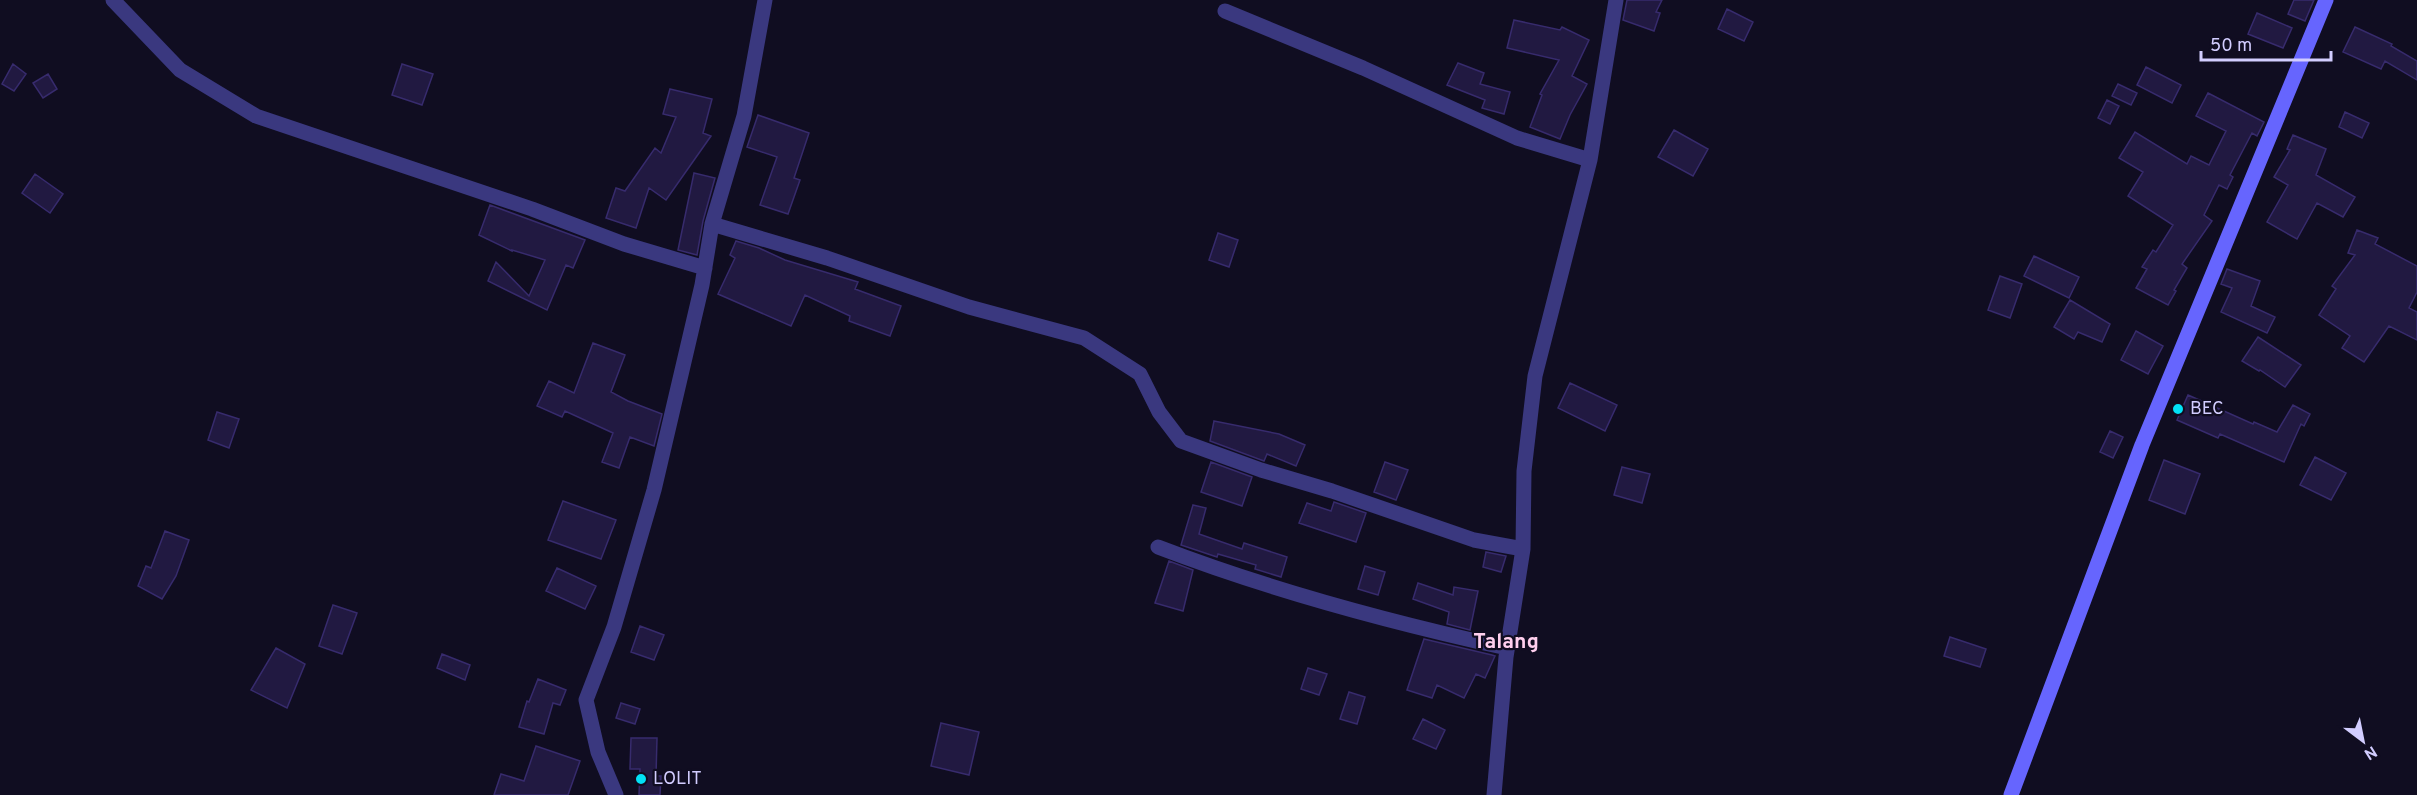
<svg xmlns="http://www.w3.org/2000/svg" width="2417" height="795" font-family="Overpass,sans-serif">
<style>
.building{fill:#211941;stroke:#372b6d;stroke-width:1.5}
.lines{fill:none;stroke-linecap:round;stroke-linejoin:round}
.street{stroke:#3a387f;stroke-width:15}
.secondary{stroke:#6665fe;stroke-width:15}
.poi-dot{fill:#02e1f6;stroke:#100d21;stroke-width:2}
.labels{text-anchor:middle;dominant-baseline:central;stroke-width:4.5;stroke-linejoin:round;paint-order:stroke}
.poi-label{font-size:18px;fill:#d2cdff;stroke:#100d21;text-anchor:start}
.quarter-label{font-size:21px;font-weight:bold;fill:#ffcfee;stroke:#100d21}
</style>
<rect width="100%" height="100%" fill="#100d21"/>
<path class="building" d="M1627,0H1662L1656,12L1660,13L1654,31L1623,20Z
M2294,0H2314L2305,21L2288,14Z
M1727,9L1753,22L1744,41L1718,29Z
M2257,13L2292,28L2283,48L2248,34Z
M1514,20L1560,30L1562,27L1589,40L1572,76L1587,84L1570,115L1560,139L1530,127L1542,95L1540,94L1559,60L1507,48Z
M2355,27L2392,44L2391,46L2417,61V80L2385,61L2381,69L2343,52Z
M1458,63L1484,73L1480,84L1510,92L1504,114L1482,108L1485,100L1447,85Z
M13,64L26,74L14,91L2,84Z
M402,64L433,74L422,105L392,95Z
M2146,67L2181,85L2172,103L2137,85Z
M48,74L57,89L43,98L33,83Z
M2118,84L2137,93L2131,105L2112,96Z
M670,89L712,99L703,133L711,136L666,200L649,188L636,228L606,218L616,188L625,191L655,148L661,153L676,117L663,114Z
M2208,93L2264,122L2257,136L2252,133L2230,175L2233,177L2227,189L2219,185L2204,215L2212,221L2182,264L2187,268L2174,290L2176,291L2168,305L2136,288L2147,269L2142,267L2153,250L2156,252L2173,225L2128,196L2143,172L2119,158L2135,132L2187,164L2191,156L2209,165L2226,131L2196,116Z
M2107,100L2119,106L2110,124L2098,118Z
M2345,112L2369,123L2362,138L2339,127Z
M758,115L809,133L794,178L800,180L788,214L760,205L777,157L747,147Z
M1674,130L1708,149L1693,176L1658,157Z
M2293,135L2326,149L2316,175L2355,197L2343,217L2317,203L2297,239L2267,222L2288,185L2274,177L2290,150L2287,149Z
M694,173L715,178L703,221L697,255L678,250Z
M35,174L63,194L50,213L22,193Z
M490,205L585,240L573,268L566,265L547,310L488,281L496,262L529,296L545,260L512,250V251L479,235Z
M2357,230L2378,238L2375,244L2417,266V292L2409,308L2417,312V340L2389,326L2364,362L2342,348L2350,336L2319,315L2336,289L2332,286L2355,255L2348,253Z
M1218,233L1238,240L1229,267L1209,260Z
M736,241L759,248L785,260L858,282L855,289L901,306L890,336L849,321L850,316L805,295L791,326L718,294L735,258L730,255Z
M2034,256L2079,277L2069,298L2024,276Z
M2227,269L2260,281L2251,306L2275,317L2267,333L2221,312L2232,288L2221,284Z
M2000,276L2022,284L2010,318L1988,310Z
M2070,300L2110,324L2102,342L2078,332L2074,339L2054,327Z
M2136,331L2163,346L2148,374L2121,360Z
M2258,337L2301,365L2285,387L2260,370L2259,371L2242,361Z
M593,343L625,355L611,392L628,401L662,414L654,446L630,437L619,468L602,462L613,433L565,411L562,417L537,406L549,381L574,393Z
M1570,383L1617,405L1605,431L1558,408Z
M2188,395L2253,424L2254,422L2277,432L2293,405L2310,414L2304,426L2301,424L2284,462L2220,434L2218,438L2177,420Z
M217,412L239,419L229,448L208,440Z
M1214,421L1279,434L1305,445L1296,466L1267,454L1264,461L1210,441Z
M2110,431L2123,437L2113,458L2100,452Z
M2315,457L2346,473L2331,500L2300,485Z
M2164,460L2200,474L2185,514L2149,500Z
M1211,462L1252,477L1242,506L1201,492Z
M1385,462L1408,470L1396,500L1374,492Z
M1622,467L1650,474L1642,503L1614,495Z
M563,501L616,520L601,559L548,540Z
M1334,502L1366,513L1356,542L1299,523L1307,503L1331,511Z
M1193,505L1206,508L1199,534L1242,549L1244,543L1287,557L1281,577L1255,569L1256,565L1218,554L1217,557L1181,545Z
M165,531L189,540L176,576L162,599L138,586L146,566L151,568Z
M1486,552L1506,556L1501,572L1483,567Z
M1169,561L1193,570L1183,611L1155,603Z
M1365,566L1385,572L1378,595L1358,589Z
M557,568L596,586L585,609L546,591Z
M1418,583L1453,595L1454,587L1478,591L1470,630L1447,624L1449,612L1413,599Z
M333,605L357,613L342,654L319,646Z
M640,626L664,635L654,660L631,652Z
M1950,637L1986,649L1980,667L1944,656Z
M1424,639L1492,655L1495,656L1485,678L1476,674L1464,698L1437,685L1432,698L1407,690Z
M276,648L305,664L287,708L251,690Z
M442,654L470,665L465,680L437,668Z
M1308,668L1327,674L1319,695L1301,689Z
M538,679L566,690L560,705L553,703L544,734L519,727L527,701L529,702Z
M1349,692L1365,697L1357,724L1340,719Z
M621,703L640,709L635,724L616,718Z
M1423,719L1445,730L1436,749L1413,739Z
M941,723L979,732L969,775L931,766Z
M631,738H657L656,776H661L660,795H639L640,769H630Z
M536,746L580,761L568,795H494L501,774L524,781Z"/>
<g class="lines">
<path class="street" d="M113,0L180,70L256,116L532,209L624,244L705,268
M1225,11L1363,68L1517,138L1590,160
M712,224L827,258L969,307L1084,338L1140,374L1159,412L1181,441L1261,470L1332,491L1474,540L1523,549
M1158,547C1270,590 1389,622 1507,648
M616,795L598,752L586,700L614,627L654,490L702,285L712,224L744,116L765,0
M1494,795L1506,657L1523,549L1524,471L1535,376L1590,160L1616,0"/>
<path class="secondary" d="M2011,795L2142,445L2326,0"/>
</g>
<g class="poi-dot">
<circle cx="2178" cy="409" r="6"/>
<circle cx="641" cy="779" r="6"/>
</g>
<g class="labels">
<g class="poi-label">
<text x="2190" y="409">BEC</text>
<text x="653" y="779">LOLIT</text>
</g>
<g class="quarter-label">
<text x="1506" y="642">Talang</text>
</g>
</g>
<g transform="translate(2363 741) rotate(148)" stroke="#100d21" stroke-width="4.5" paint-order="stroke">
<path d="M0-4.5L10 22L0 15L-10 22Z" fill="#d2cdff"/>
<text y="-9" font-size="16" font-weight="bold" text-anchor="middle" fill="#d2cdff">N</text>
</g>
<path d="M2201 51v9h130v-9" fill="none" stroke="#d2cdff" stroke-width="3"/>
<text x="2210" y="51" font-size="18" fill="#d2cdff" stroke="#100d21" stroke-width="4.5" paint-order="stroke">50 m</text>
</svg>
